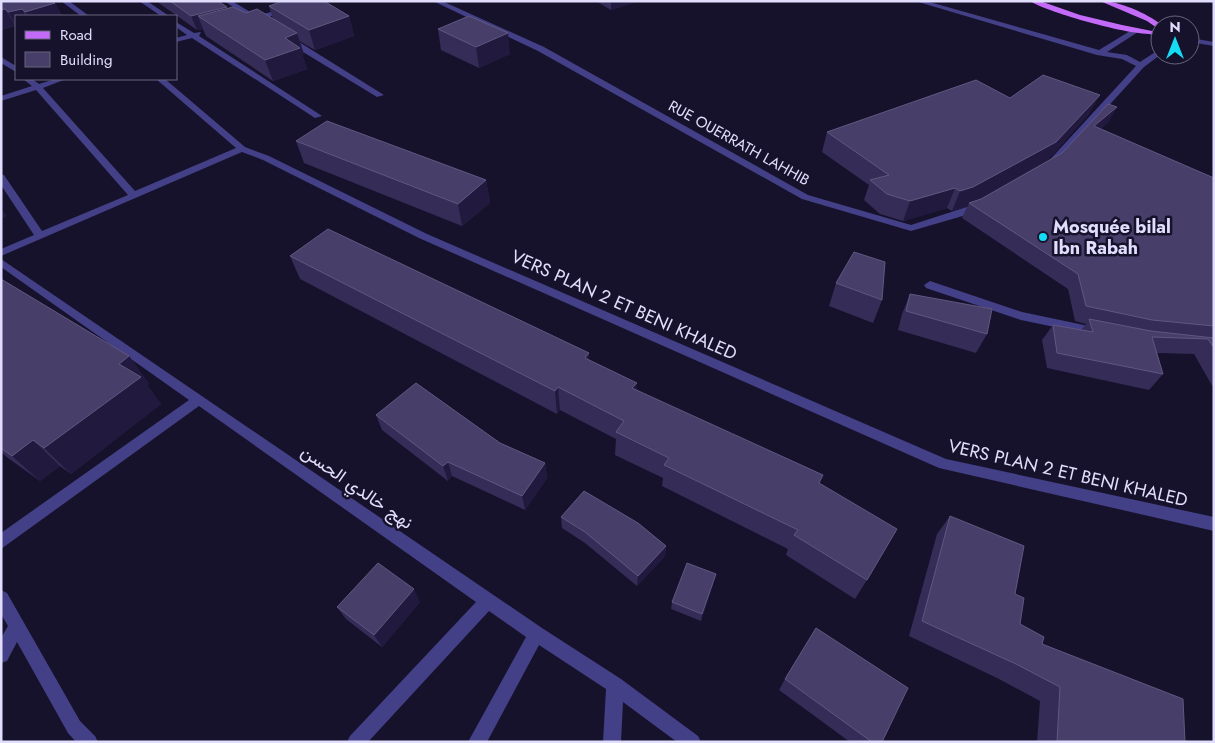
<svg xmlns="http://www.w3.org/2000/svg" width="1215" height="743" font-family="Jost,Vazirmatn,sans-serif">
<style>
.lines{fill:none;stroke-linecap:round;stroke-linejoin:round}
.minor{fill:#434087;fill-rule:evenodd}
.primary{fill:#c46af8;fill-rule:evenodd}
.wall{fill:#352c57}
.shaded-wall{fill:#211a3e}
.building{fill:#473f69;stroke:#605880}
.poi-dot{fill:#13dcf4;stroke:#17122b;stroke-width:2}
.labels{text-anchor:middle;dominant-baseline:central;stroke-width:5;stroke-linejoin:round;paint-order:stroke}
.far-street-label{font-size:15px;fill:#e1defd;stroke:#17122b}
.poi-label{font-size:18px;font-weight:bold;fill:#e1defd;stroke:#17122b;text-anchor:start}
.street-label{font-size:18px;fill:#e1defd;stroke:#17122b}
</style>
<rect width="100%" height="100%" fill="#17122b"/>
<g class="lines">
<path class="minor" d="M61,1H69L89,16H81Z
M139,1H147L169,16H161Z
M224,1H232L257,16L309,1H321L261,19L258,22H248L250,18Z
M433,1H442L544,47L808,195L911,225L979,203L984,206L973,213L911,231L802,199L538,51Z
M915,1H926L1099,50L1135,28H1138V32L1107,52L1127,55L1140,62L1160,49V55L1144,67L1051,169L1048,170L1043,167L1045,165L1136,66L1122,59L1097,55Z
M176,22L194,33L201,32L199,36L322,116L315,118L192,38L176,42V38L187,35L176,27Z
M1150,31L1160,33V37L1150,35Z
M285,37H291L384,95L377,97L285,41Z
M1190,38L1214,42V46L1190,42Z
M1,57L16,66V72L1,63Z
M23,79H32L39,84L55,79H66L43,88L135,191L236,148L156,79H165L245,147L269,156L427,234L946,459L1214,517V531L939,468L419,238L263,160L242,152L1,256V249L34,235L1,185V174L4,175L42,231L128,195L36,90L1,101V96L32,86Z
M1,259L542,628L621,679L698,736L701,742H677L623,702L621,742H603L606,689L539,645L487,742H468L526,637L489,611L368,742H347L350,736L476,602L199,406L1,549V533L189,400L1,267Z
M930,281L1022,312L1098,328L1104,332L1098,336L1021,320L926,288L924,285Z
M1,590L7,593L80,721L95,736L98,742H76L68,733L17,642L7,661L1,663V638L8,626L1,614Z"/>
<path class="primary" d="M1030,1H1040L1080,15L1122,25L1152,31L1157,28L1147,21L1100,1C1120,1 1146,13 1162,25H1160V33C1143,40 1046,12 1030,1Z"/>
</g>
<path class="wall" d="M1,1L55,3L62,16H16V27V26L1,30Z
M156,1H218L227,8L273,19L269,6L349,16L354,36L315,50L299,41L304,54H302L307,69L273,81L206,36L203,29L197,30Z
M596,1H638L611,10Z
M438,29L510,54L479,68L441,50Z
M1010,98L1089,114L1046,162L976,201L981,199L1062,153L1109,122L1100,129L1214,178V389L1194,354L1157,353L1163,374L1149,390L1047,368L1042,340L1053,325L1081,330L1086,324L1075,321L1068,289L962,218L968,205L964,207L952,211L947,208L903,221L880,214L864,200L869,185L822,152L827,132Z
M296,141L486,180L490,203L462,226L304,163Z
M290,256L589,353V360L636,390L819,484L867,580L855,599L786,555L788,549L662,486L663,478L615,455L616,439L560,410L557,414L300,279Z
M1,279L129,356L149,384L147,385L161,404L71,474L60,466L40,481L8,458L1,452Z
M836,283L882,300L873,323L829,306Z
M910,294L987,334L976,353L898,330L902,314Z
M376,415L500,443L545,463L547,478L525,510L452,476L448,481L382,430Z
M950,516L1015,594L1020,624L1042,644L1185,742H1037L1040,701L999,679L909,636L937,534Z
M561,517L666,546L665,556L637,586L585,543L562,528Z
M716,574L701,621L671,609L672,602Z
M420,602L382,647L346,619L337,607Z
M785,679L882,742H850L779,690Z"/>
<path class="shaded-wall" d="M611,1H638L611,10Z
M55,3L62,16H28L25,12Z
M227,7L232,21L198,16L203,29L197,30L191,16Z
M5,9L16,26L1,30V10Z
M22,9L26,16H16V25L8,12Z
M349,16L354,36L315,50L309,30Z
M297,33L304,54H302L307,69L273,81L265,60L285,38Z
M508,33L510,54L479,68L476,47Z
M1100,95L1089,114L1046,162L971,204L969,203L968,205L964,207L952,211L960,191Z
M1117,107L1109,122L1086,141L1094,126Z
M486,180L490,203L462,226L458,204Z
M955,188L947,208L903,221L910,201Z
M1,209L7,216L1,219Z
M589,353L590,376L585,358Z
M129,356L149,384L147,385L161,404L71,474L44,448L119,364Z
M637,383L636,406L632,388Z
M558,387L560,410L557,414L555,391Z
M33,440L60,466L40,481L12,456Z
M448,462L452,476L448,481L443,466Z
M545,463L547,478L525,510L522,496Z
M666,546L665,556L637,586L638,576Z
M716,574L714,581L701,621L702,614Z
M414,589L420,602L382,647L374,635Z"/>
<path class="building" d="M1,1H53L55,3L25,12L22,9L8,12L5,9L1,10Z
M170,1H218L227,7L191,16Z
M283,1H324L349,16L309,30L269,6Z
M233,7L246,13L257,9L297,33L285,38L300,48L265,60L198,16Z
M469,16L508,33L476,47L438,29Z
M1043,75L1100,95L1056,142L973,187L960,191L955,188L910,201L887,194L870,180L889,175L827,132L976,80L1010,98Z
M1108,104L1117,107L1094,126L1214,178V326L1152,320L1086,306L1078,274L969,203L981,199L1062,153Z
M327,121L486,180L458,204L296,141Z
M328,229L589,353L585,358L637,383L632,388L823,475L819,483L897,529L867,580L794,535L798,530L664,465L669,458L616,432L624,421L558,387L555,391L290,256Z
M854,252L885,262L882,300L836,283Z
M1,279L129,356L119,364L141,377L44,448L33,440L12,456L1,448Z
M910,294L992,309L987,334L906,311Z
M1089,319L1151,331L1214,338V348L1208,339L1152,337L1163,374L1057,353L1053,325L1093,332Z
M416,383L500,443L545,463L522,496L448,462L443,466L376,415Z
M584,491L638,523L666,546L638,576L585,532L561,517Z
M950,516L1024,546L1015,594L1024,598L1020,624L1044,637L1042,644L1183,699L1185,742H1057L1060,687L1016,664L922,621Z
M378,563L414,589L374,635L337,607Z
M687,563L716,574L702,614L672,602Z
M816,628L908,688L882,742H872L785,679Z"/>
<circle class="poi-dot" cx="1043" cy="237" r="5"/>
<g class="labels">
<g class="far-street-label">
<text transform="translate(739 143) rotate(29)">RUE OUERRATH LAHHIB</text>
</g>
<g class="poi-label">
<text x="1053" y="227">Mosquée bilal<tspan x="1053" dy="21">Ibn Rabah</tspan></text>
</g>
<g class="street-label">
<text transform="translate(624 305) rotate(24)">VERS PLAN 2 ET BENI KHALED</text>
<text transform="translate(1068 473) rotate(13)">VERS PLAN 2 ET BENI KHALED</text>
<text transform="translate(357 487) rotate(35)">نهج خالدي الحسن</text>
</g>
</g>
<rect width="1215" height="743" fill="none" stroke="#e1defd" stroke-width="5"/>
<rect x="15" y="15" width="162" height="65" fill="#17122b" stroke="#68647f"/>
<rect x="25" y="31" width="25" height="8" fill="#c46af8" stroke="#68647f"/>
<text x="60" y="40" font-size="15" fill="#e1defd">Road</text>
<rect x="25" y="52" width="25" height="15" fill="#473f69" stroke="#68647f"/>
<text x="60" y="65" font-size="15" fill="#e1defd">Building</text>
<g transform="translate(1175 40)"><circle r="24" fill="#17122b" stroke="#68647f"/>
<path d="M0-4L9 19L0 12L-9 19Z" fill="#13dcf4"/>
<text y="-8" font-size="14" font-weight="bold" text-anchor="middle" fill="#e1defd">N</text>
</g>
</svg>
